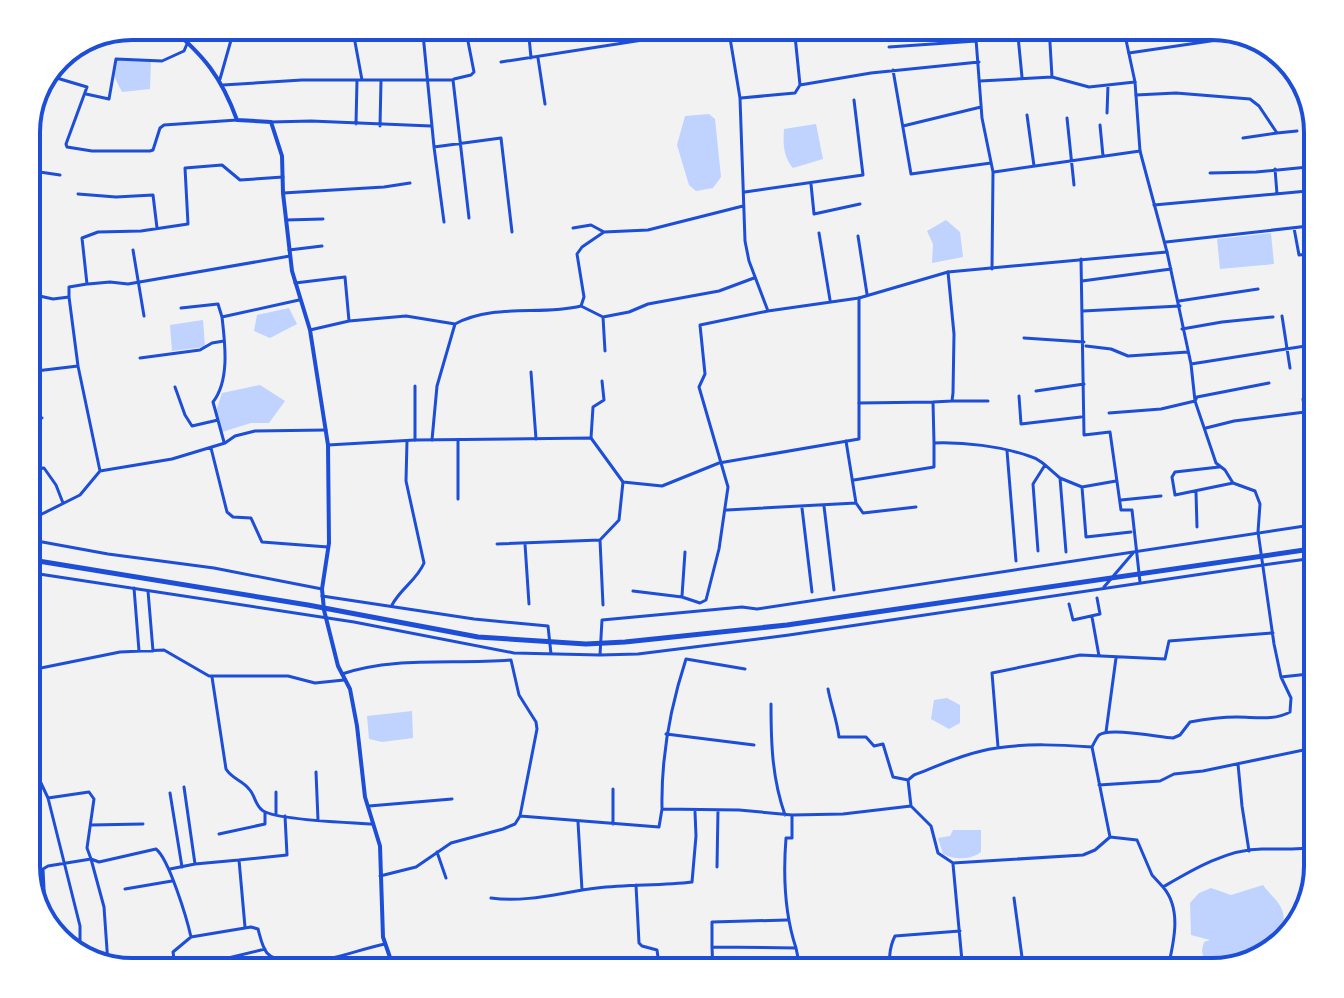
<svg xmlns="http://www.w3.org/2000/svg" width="1344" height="998" font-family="'Work Sans',sans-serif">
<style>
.water{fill:#bfd3fe}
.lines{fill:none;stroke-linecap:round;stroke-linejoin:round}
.minor{stroke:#1d4ed8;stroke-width:3}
.tertiary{stroke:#1d4ed8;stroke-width:3}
.primary{stroke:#1d4ed8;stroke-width:4}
.trunk{stroke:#1d4ed8;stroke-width:5}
.rim{fill:none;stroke:#1d4ed8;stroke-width:4}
</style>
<rect width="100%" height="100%" fill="#f2f2f2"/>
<path class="water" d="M117,58L151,60L150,89L122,92L114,76Z
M709,114L715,119L721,177L713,188L696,191L689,185L677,145L685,116Z
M816,124L823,159L793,168C783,156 783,143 784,129Z
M946,220L960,232L963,257L932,263L933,244L927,231Z
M1271,233L1274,264L1220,269L1217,239Z
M289,308L297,324L270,338L254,331L257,315Z
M203,320L205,347L172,351L170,325Z
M260,385L285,401L269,423H251L222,432L215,414L222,393Z
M947,698L960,705V723L949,729L931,719L934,700Z
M412,711L413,738L382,742L369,739L367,716Z
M953,830H981V852C971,860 954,860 943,854L938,838L950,836Z
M1263,885C1269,894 1281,902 1283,913C1285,921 1282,929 1284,941L1260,960L1205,967L1202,950L1204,942L1210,940L1191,935L1190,903L1199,893L1211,888L1231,895Z"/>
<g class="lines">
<path class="minor" d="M528,26L531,58
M728,26L740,98L745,241L749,261L768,311L859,298
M794,26L800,85
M975,26L982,118L993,172L992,269
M1017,26L1022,77
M1049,26L1052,77
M353,31L362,80
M423,34L434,147L501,138L512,232
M889,47L976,41
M1129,53L1224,39
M538,58L545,104
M501,62L649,39L729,31
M893,70L911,174L991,163
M50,76L87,87L66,144L67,147L92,151H150L153,150L160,128L164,125L237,120
M454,79L471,75L474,72L465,26
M980,81L1052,77L1089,87L1135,82
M223,85L302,80H453L469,218
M86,94L109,99L116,59L162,61L184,51L187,44
M1136,95L1176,93L1250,99L1259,106L1277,133L1297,131
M741,98L795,93L800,85L871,73L979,62
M1107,113L1108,85
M1027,115L1034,166
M1067,118L1074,185
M271,122L311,121L431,126
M356,124L357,80
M1100,125L1103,156
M380,126L381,81
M903,126L981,107
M1243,138L1277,133
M434,147L444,222
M1275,169L1277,194
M26,170L60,175
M994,172L1140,151
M1210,173L1256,172L1318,166
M811,184L814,214L860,204
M745,192L863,175L854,100
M283,193L384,187L410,183
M78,194L116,197L153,195L157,228
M1154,205L1318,190
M286,220L323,219
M573,228L591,225L604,232L648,230L743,206
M1294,228L1299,255L1318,253
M819,233L830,300
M858,236L867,294
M1166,242L1318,225
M133,250L144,316
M289,250L322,246
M1081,259L1084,435L1110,432L1121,510H1132L1140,582
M948,272L954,334L953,393L952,401L933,402L934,443C964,442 1000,446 1029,456C1041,459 1050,470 1060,478L1066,552
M1082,281L1171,269
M295,283L345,277L349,321L310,330
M88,284L110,282L128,284L290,256
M26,293L53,299L69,297
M1179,301L1258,289
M581,306L603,317L605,351
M181,308L218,304L222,317
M1313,310L1318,337
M1083,311L1180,306
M1282,316L1290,368
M603,317L629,312L648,304L719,291L754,278
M349,321L406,316L455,324
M1182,329L1222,322L1273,317
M31,334L36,371L78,366
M1024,338L1084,342
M1086,346L1111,349L1128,356L1188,352
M140,358L200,350L212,343L224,341
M1191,364L1318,344
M531,372L536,439
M175,387L185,415L192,426L218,420
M1036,391L1084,384
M1019,396L1021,424L1081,417
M952,401H988
M859,403L933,402
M1305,412L1304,534L1308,573
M1109,413L1161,409L1195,401L1197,397L1269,383
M26,419L42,418
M1206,428L1234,421L1305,412L1303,399L1318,397
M591,438L593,407L604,400L602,381
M415,440V386
M432,440L437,386L455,324C494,303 541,316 581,306L584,297L577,254L582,247L604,232
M458,440V499
M224,442L213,402C230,380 225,343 222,317L299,300
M211,448L227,512L233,517L251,518L262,542L328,547
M1007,451L1016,561
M1219,467L1175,472L1172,477L1175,495L1233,483
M26,469L44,468L56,485L63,503
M100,471L78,366L69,297V287L87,284L82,238L98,232L141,231L188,224L185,168L222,165L240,180L283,177
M1060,478L1082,487
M854,480L934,467V443
M1116,481L1082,487L1086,537L1131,532
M1196,492L1197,527
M1121,500L1161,496
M856,503L863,513L916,507
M824,506L834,590
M802,508L812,592
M727,510L856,503L846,441
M26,522L80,495L100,471L172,459L225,443L235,436L255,431L326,430
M600,540L603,605
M497,544L600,540L619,520L623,482
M525,544L529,604
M1038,551L1033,484L1045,465
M1263,565L1307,559
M1308,566L1318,565
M1104,587L1133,553
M134,588L139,651
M148,591L153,651
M633,591L682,597L700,603L706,600L719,549L728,487L699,387L705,374L700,325L768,311
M682,596L685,552
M1069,604L1073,620L1100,614L1097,598
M392,605C401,588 417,580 424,563L406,481L407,441
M1092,617L1099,656
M26,671L120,652L164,650L209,676H288L315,683L344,680
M342,674C396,656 454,665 511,660L519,695L536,722L537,729L520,816
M212,677L226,769C232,779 242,780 249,789C255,795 255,805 262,810C272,820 355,823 373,824
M1281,677L1318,673
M828,689C831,705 837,720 839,737H866L874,746L883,744L893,777L908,780
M771,704C771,743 772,778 785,815
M1106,732L1116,658
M666,734L754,745
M998,747L992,673L1080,655L1165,659L1169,641L1273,633
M1092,747C1061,745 1028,743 997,748C968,752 940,765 914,775L908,780L911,806L931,826L938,853L953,863L1083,855L1095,850L1110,837
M26,751L48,798L89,792L94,799L87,848L91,859L99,862L156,849C169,859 187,919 191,937L173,952L176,972
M1238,764L1242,806L1249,851
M316,772L318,820
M1099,785L1160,781L1174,774L1203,771L1318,747
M184,787L195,864
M170,793L182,867
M48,798L80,926V954
M369,806L452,799
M662,808C661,756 670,708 686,659L745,669
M276,815V792
M578,822L582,890
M613,824V789
M91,825L143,824
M219,834L265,824V813
M437,852L446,878
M239,860L287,855L285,816
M953,864L963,972
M717,867L718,810
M170,869L195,864L239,860L245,927
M380,876L416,867L451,843L503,829L515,824L520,816L659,827L662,809L739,810L792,815L843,814L911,806
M636,885L639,943L642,946L657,950L660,972
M1163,887L1152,875L1137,840L1110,837L1092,747C1093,745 1097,737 1099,735C1109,727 1158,737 1173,738L1180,735L1190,722C1206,719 1222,717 1237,717C1255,717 1274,721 1290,712L1291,698L1281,677L1274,644L1258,532L1260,504L1255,491L1233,483L1225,470L1216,463L1195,401L1191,364L1167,252
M125,889L172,881
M491,898C528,903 562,892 597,888C629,884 661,886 692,882L696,836L695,812
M1014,898L1024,972
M45,908L43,869L48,866L91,859L104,907L108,964
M191,937L251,927L258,929C260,936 262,947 267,953C273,960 282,959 291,960C327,965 351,951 385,944
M712,947V922L787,920
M796,948L801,972
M224,972V959L265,949
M713,972L712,947L796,948C784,912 783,876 786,838H792V815
M801,972L862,961L889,966
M893,972C887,962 890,946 895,936L960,931
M1167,972C1173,945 1183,910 1163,887C1192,870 1227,849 1262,849C1281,849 1299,850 1318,847"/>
<path class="tertiary" d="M220,79L235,26
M328,445L415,440L591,438L623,482L662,486L719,463L859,439V298L948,272L1167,252L1140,151L1135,82L1123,26
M26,539L108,554L214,568L322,589
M26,572L354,622L514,653L600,655L638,654L789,635L1263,565
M322,596L474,619L548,626L551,654
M600,655L602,620L742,607L757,609L1318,524"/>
<path class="primary" d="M169,26C204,56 221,76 237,120L271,122L282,156L283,193L292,271L310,330L328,445L329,543L322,589L324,610L338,666L350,689L357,726L365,797L380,846L383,937L395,972"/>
<path class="trunk" d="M1269,45L1309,91
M26,559L308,605L478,637L586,644L625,642L787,625L1318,548"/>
</g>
<path d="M0 0H1344V998H0ZM132 40H1212A92 92 0 0 1 1304 132V866A92 92 0 0 1 1212 958H132A92 92 0 0 1 40 866V132A92 92 0 0 1 132 40Z" fill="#fff" fill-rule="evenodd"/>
<path class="rim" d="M132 40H1212A92 92 0 0 1 1304 132V866A92 92 0 0 1 1212 958H132A92 92 0 0 1 40 866V132A92 92 0 0 1 132 40Z"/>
</svg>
